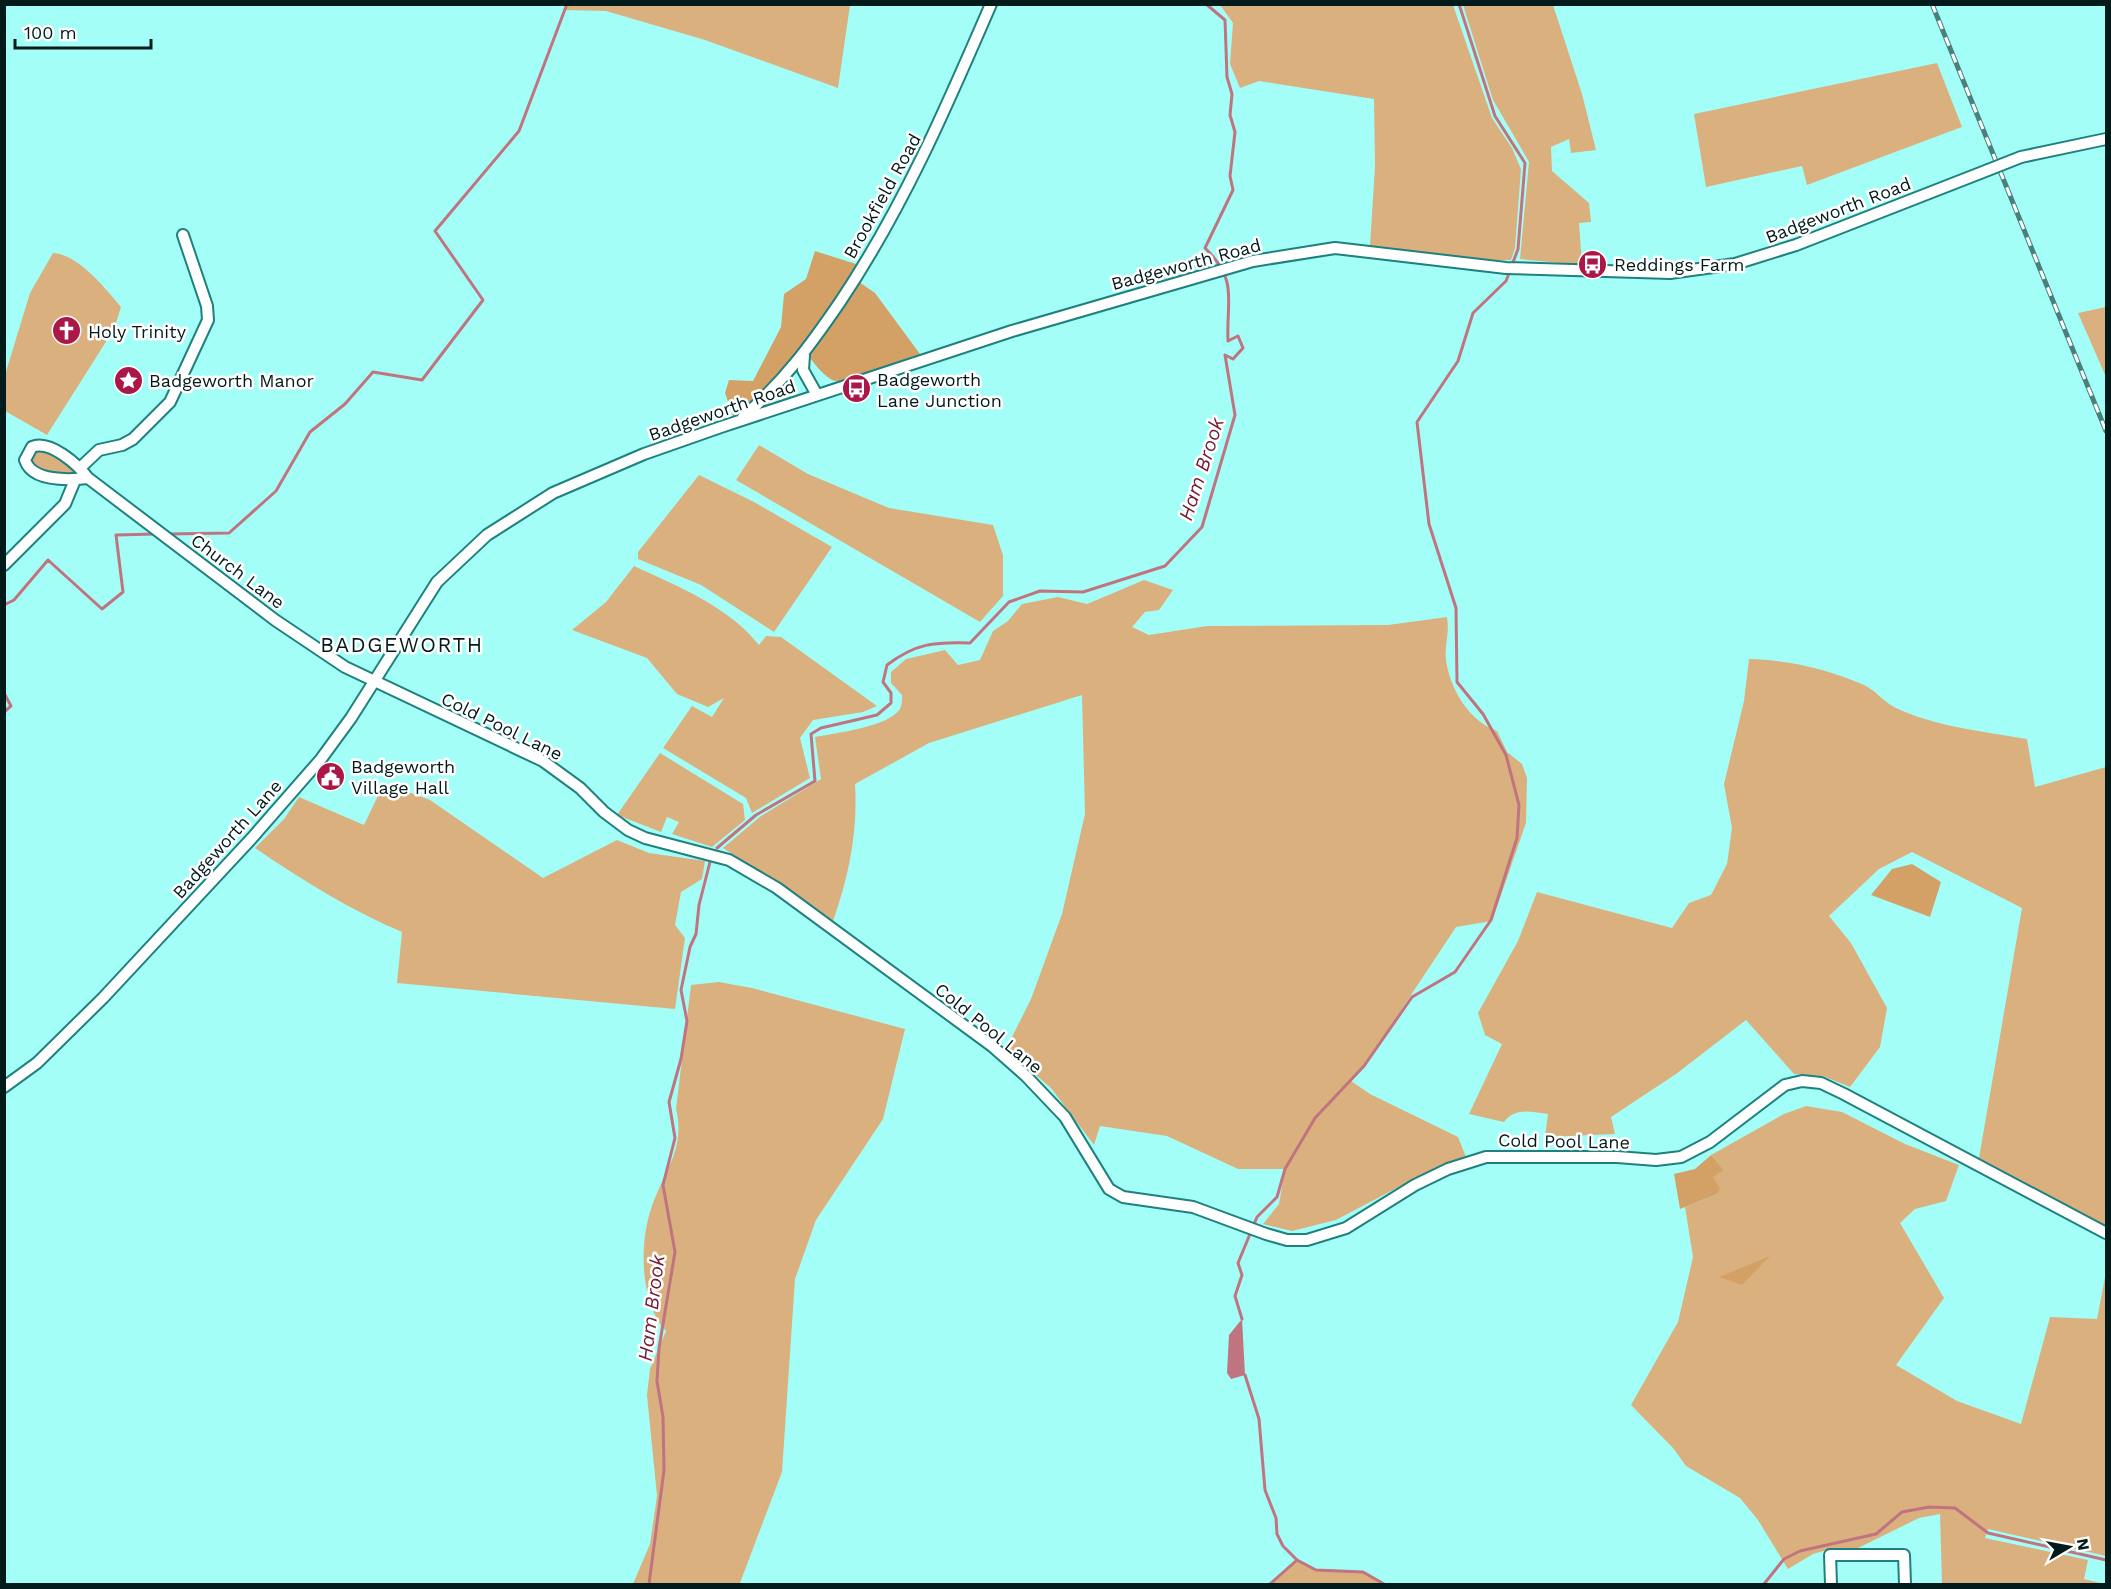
<svg xmlns="http://www.w3.org/2000/svg" width="2111" height="1589" font-family="'Work Sans',sans-serif">
<style>
.green{fill:#dbb07f}
.forest{fill:#d3a165}
.water{fill:#c0747f}
.lines{fill:none;stroke-linecap:round;stroke-linejoin:round}
.stream{stroke:#c0747f;stroke-width:3}
.minor-casing{stroke:#1f817d;stroke-width:14}
.minor{stroke:#fff;stroke-width:10}
.rail-casing{stroke:#4a807c;stroke-width:5}
.rail{stroke:#fff;stroke-width:3;stroke-dasharray:9;stroke-linecap:butt}
.minor-bridge-casing{stroke:#1f817d;stroke-width:14;stroke-linecap:butt}
.minor-bridge{stroke:#fff;stroke-width:10}
.labels{text-anchor:middle;dominant-baseline:central;stroke-width:5;stroke-linejoin:round;paint-order:stroke}
.street-label{font-size:18px;fill:#021b1a;stroke:#fff}
.poi-label{font-size:18px;fill:#021b1a;stroke:#fff;text-anchor:start}
.water-label{font-size:20px;font-style:italic;fill:#771a32;stroke:#fff}
.quarter-label{font-size:21px;letter-spacing:1.5px;fill:#021b1a;stroke:#fff}
</style>
<rect width="100%" height="100%" fill="#a4fef8"/>
<path class="green" d="M566,5H850L838,88L705,40L606,11L564,10Z
M1220,5H1453L1492,118L1512,148L1521,169L1515,248L1511,260H1485L1370,246L1375,166L1374,99L1259,81L1240,88L1230,64L1233,23Z
M1463,5H1553L1582,94L1596,150L1571,153L1569,139L1551,147L1552,171L1589,203L1591,222L1579,223L1582,265L1520,259L1529,162L1493,100Z
M1937,63L1962,127L1807,185L1802,166L1706,187L1694,114Z
M53,253C78,254 106,289 121,307L114,329L47,435L5,411V375L30,293Z
M2106,307V377L2078,313Z
M759,445L808,474L889,508L993,525L1003,555V596L980,622L736,480Z
M47,446L88,478L43,476L27,465L32,447Z
M699,475L754,502L832,547L774,632L701,585L638,559V552Z
M634,566C679,587 728,606 759,645L766,636L781,637L877,706L863,712L813,720L800,738L810,778L752,813L746,798L663,748L692,706L712,717L724,698L708,707L677,694L647,658L572,630L606,602Z
M1144,580L1173,590L1159,610L1145,612L1132,627L1149,635L1207,626L1388,625L1447,617C1450,634 1444,646 1446,660C1450,689 1469,721 1497,731L1507,752L1522,764L1527,778L1526,823L1492,921L1456,927L1364,1066L1351,1081L1370,1094L1458,1137L1466,1157L1427,1172L1336,1220L1292,1231L1263,1224L1279,1204L1285,1169H1238L1167,1136L1100,1126L1094,1145L1051,1088L1011,1053L1009,1043L1031,999L1062,914L1085,814L1082,695L929,743L855,784C858,831 849,876 833,921L723,848L761,816L821,779L815,737C835,733 888,727 900,709C902,705 902,700 902,695L891,683V672L906,659L945,650L958,665L980,660L993,631L1008,621L1022,604L1058,597L1087,604Z
M1749,659C1789,660 1828,669 1864,685C1875,690 1883,701 1894,707C1932,726 1986,732 2027,739L2035,787L2106,767V1227L1979,1158L2022,908L1912,852L1879,869L1829,916L1851,943L1887,1008L1880,1047L1850,1087L1823,1076L1794,1074L1746,1020L1676,1074L1611,1117L1615,1134L1545,1137L1548,1114C1532,1112 1515,1107 1504,1122L1469,1114L1502,1044L1485,1035L1478,1013L1518,941L1537,892L1672,928L1689,903L1711,895L1727,864L1732,828L1724,784L1744,701Z
M660,753L743,804L745,820L712,847L672,834L679,822L667,817L661,832L617,815Z
M384,783L430,800L543,878L617,840L649,853L705,861L702,879L681,892L675,925L685,938L675,1009L397,983L402,932C350,910 302,880 255,848L284,819L299,797L364,825Z
M719,982L752,988L905,1029L883,1119L816,1220L795,1279L782,1472L740,1583L633,1584L650,1544L657,1496L647,1395L650,1369L666,1331C640,1304 639,1244 651,1209C663,1172 686,1150 676,1109L691,985Z
M1806,1106L1842,1112L1905,1144L1959,1165L1946,1201L1915,1209L1900,1223L1944,1298L1896,1365L1957,1401L2021,1424L2050,1317L2097,1319L2106,1272V1556L1988,1529L1985,1538L2088,1560L2084,1579L2104,1584H1942L1940,1514L1919,1518L1856,1549L1827,1550L1813,1554L1788,1569L1758,1520L1740,1498L1686,1466L1673,1448L1631,1405L1678,1322L1693,1257L1685,1207L1717,1194L1719,1189L1712,1177L1724,1170L1711,1155L1784,1114Z
M1297,1560L1316,1570L1363,1572L1384,1584H1270Z"/>
<path class="forest" d="M815,251L859,265L852,277L875,293L920,354C903,360 847,387 832,380C821,374 811,359 803,349L750,404L733,416L725,393L729,380L753,381L781,327L784,294L806,279Z
M1912,864L1941,882L1930,917L1871,895L1892,869Z
M1711,1155L1724,1170L1713,1177L1720,1189L1717,1194L1680,1209L1674,1174L1695,1169Z
M1770,1256L1742,1285L1719,1277Z"/>
<path class="water" d="M1242,1319L1245,1375L1231,1379L1227,1373L1229,1335Z"/>
<g class="lines">
<path class="stream" d="M1459,4L1495,116L1525,163L1518,249L1512,265
M168,534L229,533L276,491L310,432L345,404L373,372L422,380L483,300L435,231L519,131L567,4
M4,605L14,600L48,560L102,609L123,592L116,535L155,534
M4,693L11,706L4,712
M717,848L756,815L815,781L811,734L821,728L877,715L891,703V693L883,682L887,665C916,643 934,642 970,643L1009,602L1040,591L1083,592L1165,566L1202,527L1235,415L1225,355L1233,359L1243,348L1238,336L1228,341C1226,300 1239,281 1205,248L1233,190L1230,176L1235,132L1230,115L1232,94L1227,77L1225,20L1206,4
M1242,1319L1235,1296L1242,1275L1238,1263L1257,1217L1277,1197L1285,1169L1315,1118L1364,1066L1412,997L1455,972L1491,920L1517,838L1519,805L1506,755L1483,714L1457,682L1456,608L1429,524L1417,422L1458,361L1473,313L1506,281L1510,271
M1245,1375L1259,1419L1265,1490L1276,1518L1277,1534L1283,1546L1297,1560L1316,1570L1363,1572L1384,1584
M649,1584L664,1470L663,1417L657,1381L659,1348L675,1252L663,1185L675,1138L669,1102L681,1059L687,1021L681,990L690,947L696,934L699,905L710,862
M1270,1584L1297,1560
M1764,1584L1784,1559L1800,1551L1876,1534L1902,1512L1929,1507L1955,1508L1988,1533L2106,1560"/>
<defs>
<path id="minor" d="M2021,157L2106,139
M804,355L803,370L817,395
M743,417C784,381 810,346 840,302C903,208 946,108 991,4
M80,468L99,450L122,445L133,439L170,402L208,320L207,306L183,235
M88,478C70,480 32,482 25,460L32,447C50,439 78,465 88,478L275,620L345,667L543,761L580,788L604,812L628,830L645,838L729,860L777,888L992,1046L1026,1076L1065,1117L1109,1189L1123,1197L1193,1207L1266,1234L1287,1240H1307L1346,1228L1415,1185L1448,1169L1486,1157H1617L1656,1160L1681,1157L1710,1142L1785,1085L1802,1081L1821,1083L1844,1094L2106,1233
M4,565L65,504L75,480
M4,1087L37,1063L103,998L252,838L321,759L351,718L437,582L487,535L553,493L644,454L721,427L1012,331L1253,261L1335,248L1506,268L1670,273L1735,264L1796,245L1988,170
M1831,1584L1830,1555H1904L1905,1584"/>
</defs>
<use href="#minor" class="minor-casing"/>
<use href="#minor" class="minor"/>
<defs>
<path id="rail" d="M1932,4L2106,431"/>
</defs>
<use href="#rail" class="rail-casing"/>
<use href="#rail" class="rail"/>
<defs>
<path id="minor-bridge" d="M1988,170L2021,157"/>
</defs>
<use href="#minor-bridge" class="minor-bridge-casing"/>
<use href="#minor-bridge" class="minor-bridge"/>
</g>
<defs>
<symbol id="bus-disc" viewBox="-11 -11 22 22"><circle r="9.5" fill="#ab1746" stroke="#fff"/><path d="M-5-6H5V4H4V6H2V4H-2V6H-4V4H-5ZM-3.5-4V0h7V-4ZM-3.5 1.2v1.5H-2V1.2ZM2 1.2v1.5H3.5V1.2Z" fill="#fff"/></symbol>
<symbol id="church-disc" viewBox="-11 -11 22 22"><circle r="9.5" fill="#ab1746" stroke="#fff"/><path d="M-1.2-6h2.4v3.5h3.3v2.4h-3.3V6h-2.4V-.1h-3.3v-2.4h3.3Z" fill="#fff"/></symbol>
<symbol id="sight-disc" viewBox="-11 -11 22 22"><circle r="9.5" fill="#ab1746" stroke="#fff"/><path d="M0-6L1.8-2.2L6-1.7L2.9 1.2L3.7 5.4L0 3.3L-3.7 5.4L-2.9 1.2L-6-1.7L-1.8-2.2Z" fill="#fff"/></symbol>
<symbol id="civic-disc" viewBox="-11 -11 22 22"><circle r="9.5" fill="#ab1746" stroke="#fff"/><path d="M-.6-6.5H3V-4.5H.6V-3L4-1V1h2V6H-6V1h2V-1L-.6-3ZM-1.2 2.5V6h2.4V2.5Z" fill="#fff"/></symbol>
</defs>
<g fill-rule="evenodd">
<use href="#bus-disc" x="1576" y="248" width="33" height="33"/>
<use href="#church-disc" x="50" y="314" width="33" height="33"/>
<use href="#sight-disc" x="112" y="364" width="33" height="33"/>
<use href="#bus-disc" x="840" y="372" width="33" height="33"/>
<use href="#civic-disc" x="314" y="760" width="33" height="33"/>
</g>
<g class="labels">
<g class="street-label">
<text transform="translate(882 196) rotate(-61)">Brookfield Road</text>
<text transform="translate(1838 210) rotate(-21)">Badgeworth Road</text>
<text transform="translate(1186 264) rotate(-15)">Badgeworth Road</text>
<text transform="translate(722 410) rotate(-19)">Badgeworth Road</text>
<text transform="translate(238 571) rotate(37)">Church Lane</text>
<text transform="translate(502 726) rotate(26)">Cold Pool Lane</text>
<text transform="translate(227 839) rotate(-48)">Badgeworth Lane</text>
<text transform="translate(989 1028) rotate(39)">Cold Pool Lane</text>
<text transform="translate(1564 1141) rotate(1)">Cold Pool Lane</text>
</g>
<g class="poi-label">
<text x="1614" y="264">Reddings Farm</text>
<text x="88" y="331">Holy Trinity</text>
<text x="877" y="379">Badgeworth<tspan x="877" dy="21">Lane Junction</tspan></text>
<text x="149" y="380">Badgeworth Manor</text>
<text x="351" y="766">Badgeworth<tspan x="351" dy="21">Village Hall</tspan></text>
</g>
<g class="water-label">
<text transform="translate(1201 469) rotate(-72)">Ham Brook</text>
<text transform="translate(651 1308) rotate(-83)">Ham Brook</text>
</g>
<g class="quarter-label">
<text x="402" y="644">BADGEWORTH</text>
</g>
</g>
<rect width="2111" height="1589" fill="none" stroke="#021b1a" stroke-width="12"/>
<g transform="translate(2069 1547) rotate(80)" stroke="#ffffff" stroke-width="4.5" paint-order="stroke">
<path d="M0-4.5L10 22L0 15L-10 22Z" fill="#021b1a"/>
<text y="-9" font-size="16" font-weight="bold" text-anchor="middle" fill="#021b1a">N</text>
</g>
<path d="M15 39v9h136v-9" fill="none" stroke="#021b1a" stroke-width="3"/>
<text x="24" y="39" font-size="18" fill="#021b1a" stroke="#ffffff" stroke-width="4.5" paint-order="stroke">100 m</text>
</svg>
